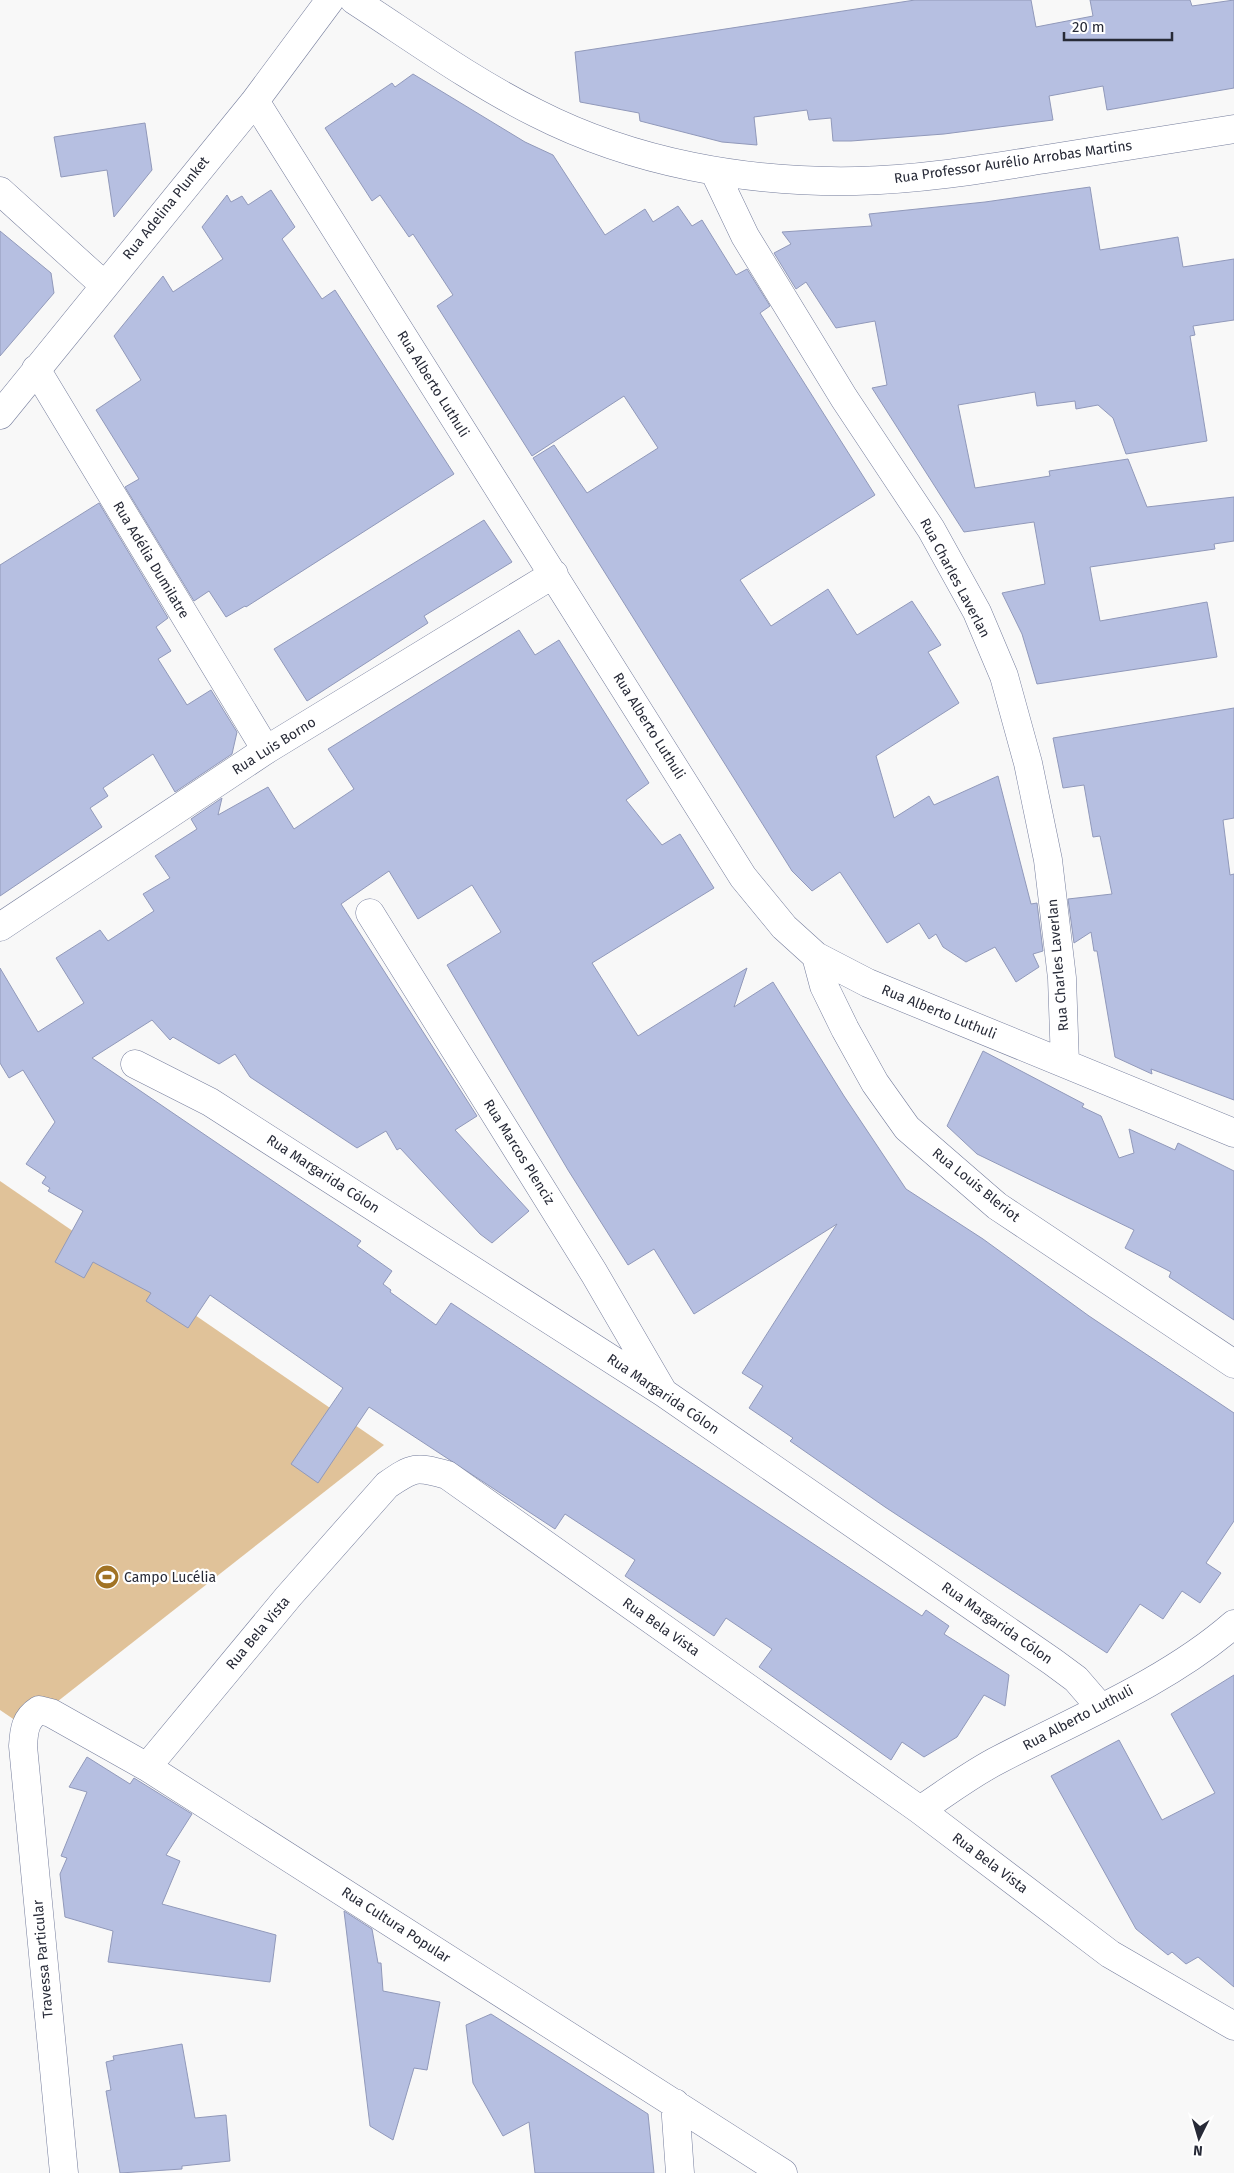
<svg xmlns="http://www.w3.org/2000/svg" width="1234" height="2173" font-family="'Fira Sans',sans-serif">
<style>
.green{fill:#e0c299}
.building{fill:#b6bfe1;stroke:#9199ba}
.lines{fill:none;stroke-linecap:round;stroke-linejoin:round}
.minor-casing{stroke:#757d9c;stroke-width:29}
.minor{stroke:#fff;stroke-width:28}
.labels{text-anchor:middle;dominant-baseline:central;stroke-width:4.5;stroke-linejoin:round;paint-order:stroke}
.street-label{font-size:14px;fill:#272a37;stroke:#fff}
.poi-label{font-size:14px;fill:#272a37;stroke:#fff;text-anchor:start}
</style>
<rect width="100%" height="100%" fill="#f8f8f8"/>
<path class="green" d="M0,1181L384,1445L25,1727L0,1710Z"/>
<path class="building" d="M915,0H1031L1036,27L1093,16L1090,0H1190L1192,6L1234,0V88L1107,110L1103,86L1049,96L1053,120L944,134L851,141H833L831,118L809,120L807,110L754,117L757,145L722,142L640,121L639,113L580,102L575,52Z
M413,74L525,142L553,155L605,235L645,209L653,222L678,206L692,226L702,220L736,275L747,269L770,306L760,313L875,495L740,580L771,626L828,589L857,635L912,601L941,645L928,652L959,703L876,756L894,818L929,796L934,805L998,776L1031,904L1037,903L1043,951L1033,954L1039,967L1016,982L995,947L966,962L943,947L936,934L929,939L919,923L887,943L840,872L812,891L792,871L533,458L554,445L587,493L658,448L624,396L532,456L437,306L453,295L413,234L409,237L380,195L372,201L325,128L392,83L395,87Z
M145,123L152,170L114,217L107,170L61,177L54,137Z
M1090,187L1100,250L1178,237L1183,267L1234,259V320L1193,326L1195,335L1190,336L1207,441L1126,454L1113,418L1098,405L1076,409L1075,401L1037,406L1035,392L958,405L975,488L1050,476L1049,471L1128,459L1147,507L1234,497V541L1214,544L1215,549L1090,567L1100,621L1207,602L1217,657L1037,684L1022,634L1002,593L1045,584L1034,522L964,532L872,388L887,385L875,321L836,328L806,282L796,289L774,253L791,244L782,232L872,226L869,214L985,202Z
M271,190L295,227L282,239L322,299L335,290L454,474L246,607L245,606L226,617L209,591L194,601L125,487L139,479L96,410L141,380L114,336L163,276L173,292L223,259L202,227L227,195L231,202L242,196L248,205Z
M0,231L51,273L54,293L0,356Z
M99,503L168,618L156,627L171,651L158,659L187,705L211,690L237,732L232,754L175,792L153,754L103,788L108,796L90,808L102,827L0,896V565Z
M484,520L512,562L424,616L428,623L307,701L274,649Z
M519,630L535,655L559,640L649,783L626,800L662,845L680,834L714,888L592,963L638,1036L747,968L734,1007L773,982L844,1096L906,1189L983,1239L1089,1316L1234,1413V1521L1206,1563L1221,1573L1200,1603L1182,1591L1163,1619L1140,1604L1107,1653L885,1507L790,1441L793,1438L749,1408L763,1386L742,1373L837,1224L694,1314L654,1249L628,1265L568,1170L447,965L501,932L472,885L418,919L389,871L341,904L477,1116L455,1130L529,1211L492,1243L480,1234L400,1148L397,1150L386,1131L357,1148L250,1077L235,1054L219,1064L173,1037L170,1040L152,1020L92,1058L361,1241L357,1246L392,1271L383,1284L391,1290L390,1292L436,1325L451,1303L922,1616L926,1610L949,1626L944,1634L1009,1675L1005,1706L984,1695L957,1737L924,1757L902,1742L891,1760L759,1667L772,1649L726,1618L714,1636L625,1576L635,1560L565,1514L555,1529L369,1407L318,1483L291,1464L343,1388L210,1295L188,1328L146,1301L151,1293L93,1262L84,1278L55,1262L83,1211L48,1191L50,1188L42,1183L46,1177L26,1164L55,1122L23,1070L9,1078L0,1063V968L38,1032L84,1003L56,958L100,930L108,941L154,911L143,894L170,878L155,856L197,829L191,819L222,798L218,815L268,787L294,829L354,789L328,749Z
M1234,708V818L1223,820L1230,875L1234,874V1100L1151,1069L1152,1074L1115,1057L1097,951H1094L1091,932L1074,943L1068,899L1112,894L1100,836L1093,837L1084,785L1063,788L1053,738Z
M983,1051L1084,1104L1082,1107L1101,1116L1119,1158L1134,1153L1129,1129L1175,1150L1178,1143L1234,1171V1320L1169,1277L1171,1272L1125,1248L1134,1230L977,1154L947,1126Z
M1234,1675V1987L1198,1957L1186,1964L1172,1952L1168,1955L1136,1929L1051,1776L1119,1740L1162,1820L1215,1793L1171,1714Z
M87,1757L130,1784L134,1778L192,1814L166,1855L180,1861L162,1904L276,1935L270,1982L108,1962L113,1931L65,1917L60,1874L67,1858L61,1856L87,1792L69,1787Z
M344,1911L372,1929L378,1963H381L383,1991L440,2002L427,2070L414,2068L393,2140L370,2126Z
M491,2014L648,2114L654,2173H535L529,2122L503,2136L473,2083L466,2025Z
M182,2044L195,2118L226,2115L230,2161L182,2166V2169L120,2173L106,2091L111,2090L106,2062L114,2060L113,2056Z"/>
<g class="lines">
<defs>
<path id="minor" d="M354,0C414,39 472,81 536,113C634,163 747,183 856,181C920,180 983,169 1046,159C1108,149 1171,139 1234,129
M255,101L743,877L784,927L816,956L868,983L1234,1133
M714,171L745,236L844,398L931,529L977,612L1004,676L1028,763L1048,860L1062,978L1065,1063
M0,191L104,285
M36,369L266,750
M0,415L255,101L330,0
M370,913L594,1273L662,1390
M0,927L266,750L554,574
M816,956L824,986L845,1029L875,1083L907,1128L997,1206L1234,1364
M135,1064L210,1102L664,1393L1053,1662L1076,1679L1101,1708
M147,1767L288,1597L387,1485C413,1467 416,1466 447,1475L920,1810L1110,1954L1234,2026
M920,1810C946,1793 972,1773 1000,1759C1077,1719 1169,1681 1234,1624
M675,2103L680,2173
M64,2173L23,1746C24,1730 25,1719 39,1710L51,1713L147,1767L783,2173"/>
</defs>
<use href="#minor" class="minor-casing"/>
<use href="#minor" class="minor"/>
</g>
<defs>
<symbol id="stadium-disc" viewBox="-11 -11 22 22"><circle r="9.5" fill="#a17325" stroke="#fff"/><path d="M0-5a6.5 5 0 1 0 0 10a6.5 5 0 1 0 0-10ZM-3.5-1.8h7v3.6h-7Z" fill="#fff"/></symbol>
</defs>
<g fill-rule="evenodd">
<use href="#stadium-disc" x="93" y="1563" width="28" height="28"/>
</g>
<g class="labels">
<g class="street-label">
<text transform="translate(1013 162) rotate(-8)">Rua Professor Aurélio Arrobas Martins</text>
<text transform="translate(166 208) rotate(-51)">Rua Adelina Plunket</text>
<text transform="translate(433 384) rotate(58)">Rua Alberto Luthuli</text>
<text transform="translate(151 560) rotate(59)">Rua Adélia Dumilatre</text>
<text transform="translate(955 578) rotate(62)">Rua Charles Laverlan</text>
<text transform="translate(649 726) rotate(58)">Rua Alberto Luthuli</text>
<text transform="translate(274 746) rotate(-32)">Rua Luis Borno</text>
<text transform="translate(1058 965) rotate(-95)">Rua Charles Laverlan</text>
<text transform="translate(939 1012) rotate(22)">Rua Alberto Luthuli</text>
<text transform="translate(519 1152) rotate(58)">Rua Marcos Plenciz</text>
<text transform="translate(323 1174) rotate(33)">Rua Margarida Cólon</text>
<text transform="translate(976 1185) rotate(39)">Rua Louis Bleriot</text>
<text transform="translate(663 1394) rotate(34)">Rua Margarida Cólon</text>
<text transform="translate(997 1623) rotate(35)">Rua Margarida Cólon</text>
<text transform="translate(661 1627) rotate(35)">Rua Bela Vista</text>
<text transform="translate(258 1633) rotate(-50)">Rua Bela Vista</text>
<text transform="translate(1078 1718) rotate(-28)">Rua Alberto Luthuli</text>
<text transform="translate(990 1863) rotate(37)">Rua Bela Vista</text>
<text transform="translate(396 1925) rotate(33)">Rua Cultura Popular</text>
<text transform="translate(43 1959) rotate(-95)">Travessa Particular</text>
</g>
<g class="poi-label">
<text x="124" y="1577">Campo Lucélia</text>
</g>
</g>
<g transform="translate(1199 2138) rotate(185)" stroke="#ffffff" stroke-width="4" paint-order="stroke">
<path d="M0-4L9 19L0 12L-9 19Z" fill="#272a37"/>
<text y="-8" font-size="14" font-weight="bold" text-anchor="middle" fill="#272a37">N</text>
</g>
<path d="M1064 32v8h108v-8" fill="none" stroke="#272a37" stroke-width="2.5"/>
<text x="1072" y="32" font-size="15" fill="#272a37" stroke="#ffffff" stroke-width="4" paint-order="stroke">20 m</text>
</svg>
